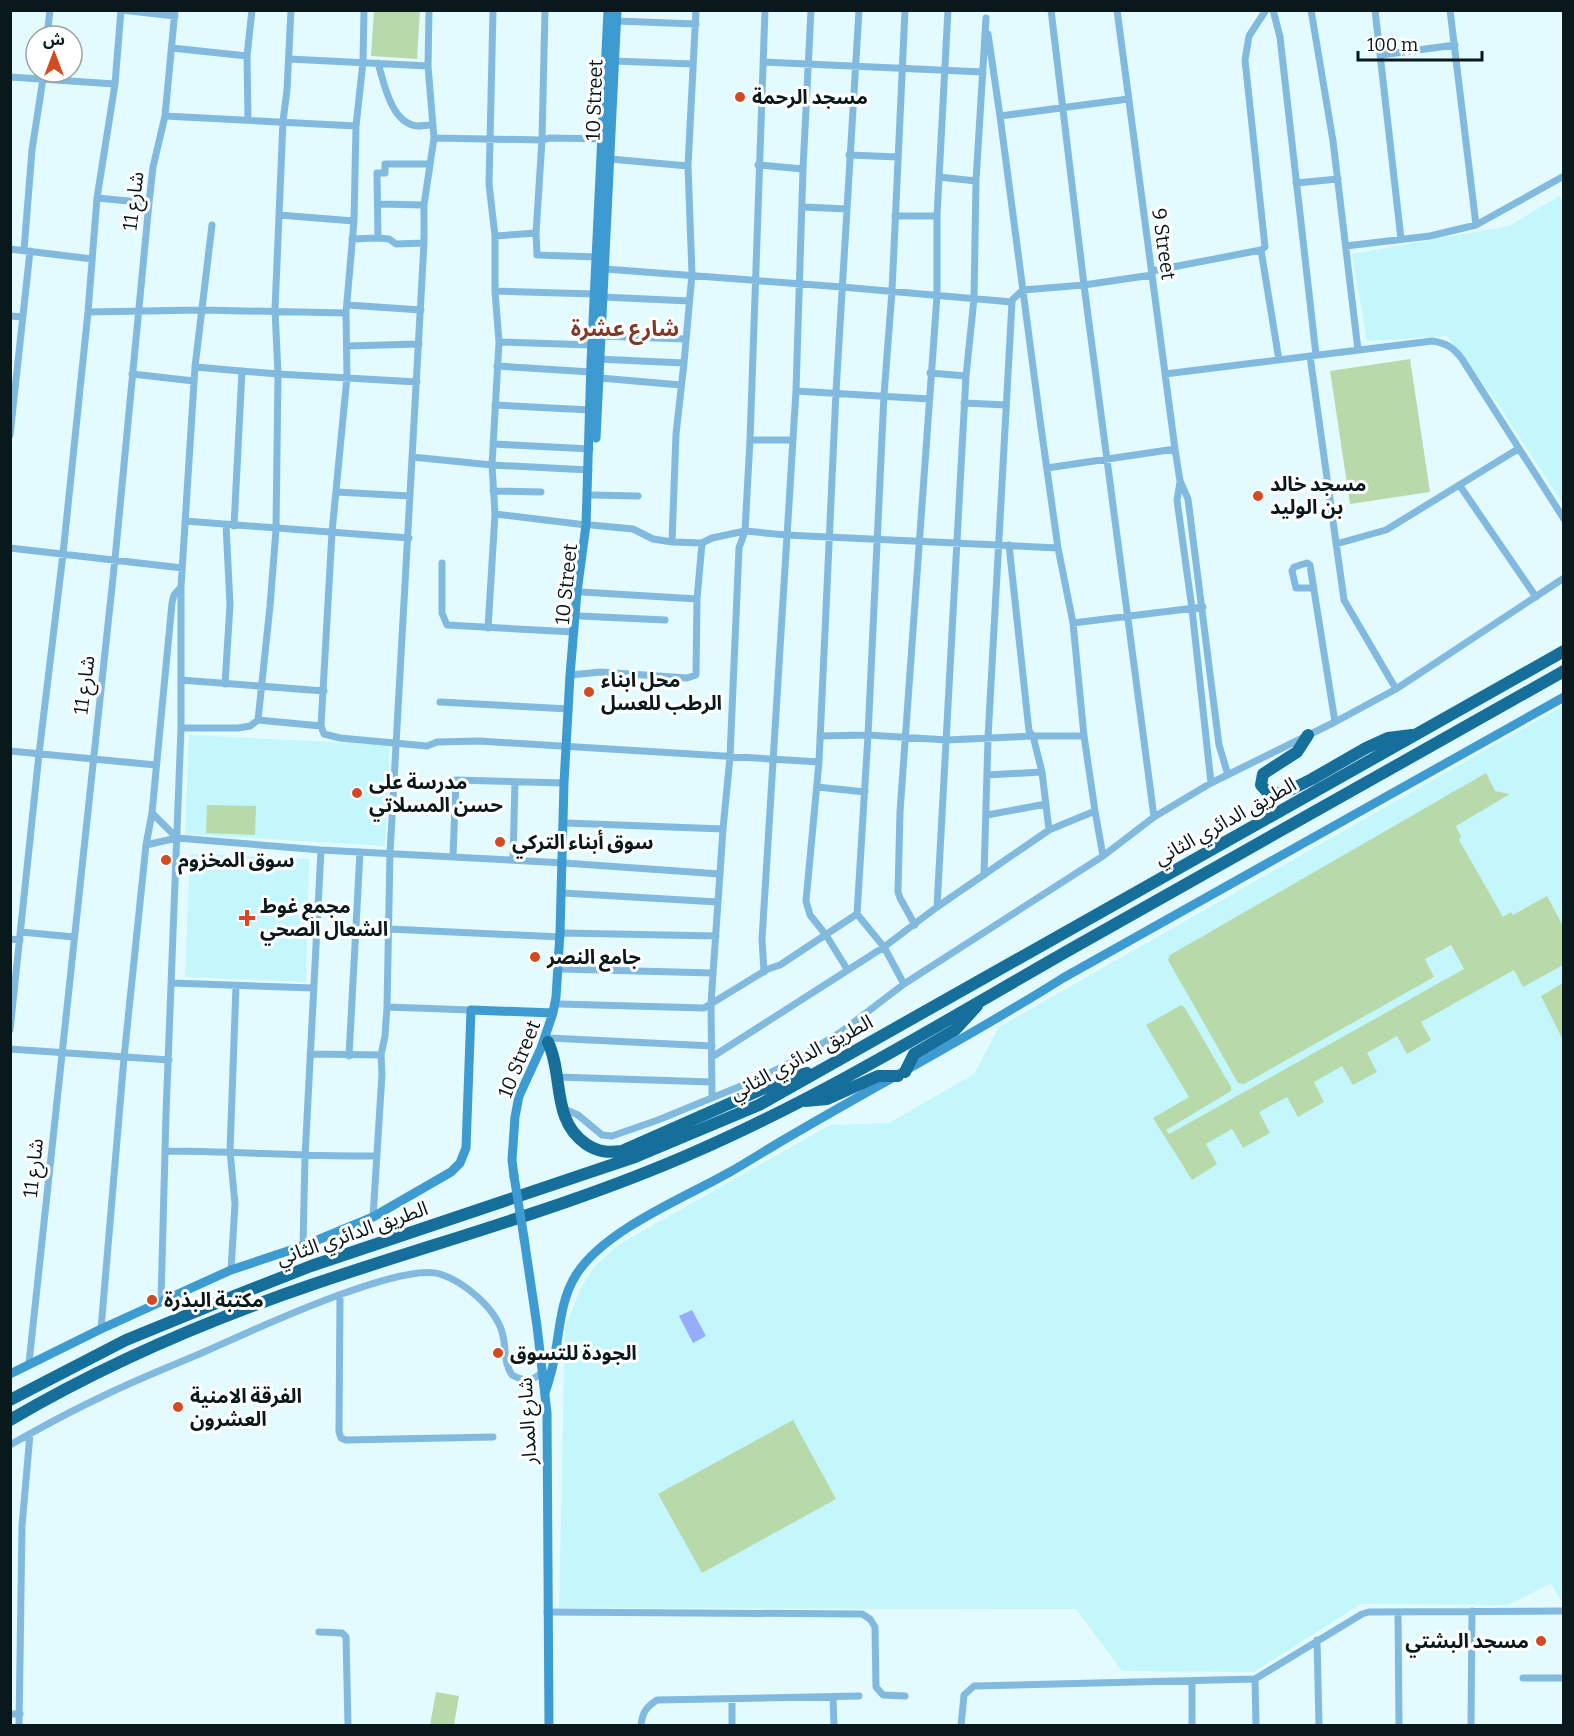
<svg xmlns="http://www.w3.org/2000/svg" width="1574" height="1736" font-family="Bitter,'Noto Sans Arabic',serif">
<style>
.built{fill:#c3f7fc}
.green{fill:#b8daab}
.water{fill:#96adfb}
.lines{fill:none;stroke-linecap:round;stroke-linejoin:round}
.street{stroke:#82badf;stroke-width:7}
.secondary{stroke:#3d9bd1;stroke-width:9}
.highway{stroke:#166e9b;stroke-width:12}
.secondary-bridge{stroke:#3d9bd1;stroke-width:9}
.poi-dot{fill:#d34a20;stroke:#fff;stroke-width:2}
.labels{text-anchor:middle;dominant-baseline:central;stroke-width:6;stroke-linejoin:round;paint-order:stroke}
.poi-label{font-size:20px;font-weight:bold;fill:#09181a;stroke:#fff;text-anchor:start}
.street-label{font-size:20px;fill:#09181a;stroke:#fff}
.quarter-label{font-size:22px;font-weight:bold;fill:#7f3a27;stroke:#fff}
</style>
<rect width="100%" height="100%" fill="#e3fbfe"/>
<path class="built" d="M1559,196L1564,202L1563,504L1496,401L1447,336L1367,341L1352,254L1509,226Z
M1563,706V1604L1551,1583L1508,1605L1361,1604L1254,1672L1122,1671L1076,1609L559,1608L565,1327L581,1288L594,1267L618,1245L830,1125L889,1123L974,1074L999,1027Z
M189,735L390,745L385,846L185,834Z
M190,854L309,859L306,982L185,977Z"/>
<path class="green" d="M374,11H420L417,59L371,56Z
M1410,359L1430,492L1350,504L1330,371Z
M1486,773L1495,791L1510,794L1456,826L1461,837L1459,840L1503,917L1511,912L1513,915L1547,896L1563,926V965L1523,987L1514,970L1421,1022L1431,1040L1407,1054L1397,1036L1367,1053L1377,1072L1353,1085L1342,1066L1314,1082L1324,1102L1298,1117L1287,1097L1259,1112L1270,1133L1243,1148L1232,1129L1206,1144L1217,1164L1192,1180L1153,1118L1189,1097L1146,1025L1181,1005L1185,1008L1231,1087V1091L1166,1130L1169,1134L1464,969L1451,945L1425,959L1434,977L1244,1084L1238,1083L1168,960L1170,955Z
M207,805L256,806L255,835L206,833Z
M1563,983V1040L1541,996Z
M793,1420L836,1499L702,1573L658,1494Z
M436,1692L459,1696L454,1725H430Z"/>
<path class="water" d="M692,1310L706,1336L693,1343L679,1316Z"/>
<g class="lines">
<path class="street" d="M364,10L363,62L356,126L354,221L346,313L347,377L332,532L321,726L324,734L340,738L427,746L437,742L479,741L819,762
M1051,10L1084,285L1154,817L1211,783L1335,722L1396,689L1564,578
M1117,10L1175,449L1180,481L1188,499L1219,745L1228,775
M1266,10L1249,36L1245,60L1265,247L1261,250L1279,360
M1273,10L1280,37L1316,355
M1311,10L1333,141L1358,350
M1375,10L1401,239
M1450,10L1476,225
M616,21L696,24
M988,34L1000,116L1040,420L1058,548L1073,623L1084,736L1095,811L1103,856
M47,36L50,10
M172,48L247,56
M1381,55L1455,45
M289,59L428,66
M614,61L693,64
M763,62L983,72
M378,63C384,83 391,123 417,126C422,126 427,125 432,125
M10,77L115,84
M165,116L356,126
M1000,116L1128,99
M248,119L247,56L252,10
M434,138L542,140L550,138L605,139
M849,155L898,157
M610,159L688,166
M758,165L803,169
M939,177L976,181
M1296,183L1338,179
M97,198L149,203
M379,204L424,205
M803,207L847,209
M279,215L354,221
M895,216H937
M536,233L537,255L597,257
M495,236L536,233L542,140L545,10
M378,238L377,173H385V164H429
M352,239L378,238L389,239L396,244L424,243
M1346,246L1430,236L1476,225L1564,176
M10,249L92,259
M24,250L32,150L44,72
M605,269L842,287L1012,302
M1152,271L1261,250
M495,291L595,294
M603,297L689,301
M347,305L421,310
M88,312L201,310L346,313
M10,316L22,317
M598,336L686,339
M499,342L592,345
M347,346L419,344
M1310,356L1344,600L1396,689
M597,359L684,363
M497,366L591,372
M195,367L278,374L417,382
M930,373L966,376
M132,374L194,381
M1165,374L1432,341C1446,343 1453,347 1462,359L1564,519
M600,378L681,385
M796,391L929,399
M964,403L1006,405
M495,405L590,410
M10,435L30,251
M750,440H793
M493,444L590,449
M412,457L492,465L589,470
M1047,468L1175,449
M1180,482L1177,500L1192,609L1211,783
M1460,486L1536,597
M493,491L541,492
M336,492L410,496
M593,495L638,496
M495,514L586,525
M185,521L409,538
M591,525L633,529L653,539L672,542L702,543L712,538L745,531L786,535L1058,548
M234,526L242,371
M672,542L676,434L684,363L692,274L688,166L696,10
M1336,544L1386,530L1518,449
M1009,545L1029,731L1033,736L1042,772L1049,830
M10,548L182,568
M442,563V613L447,625L573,632
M1313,588H1296L1292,571L1294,567L1307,563L1310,565L1335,722
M582,592L697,599
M580,616L665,620
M1073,623L1203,607
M488,628L495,514L492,465L499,342L495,291V236L489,184L493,10
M570,675L601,672L687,678L696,675L697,599L702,543
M181,680L324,691
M225,684L230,605L226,525
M440,702L569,709
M258,720L270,606L276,530L278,374L275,310L283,121L287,90L291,10
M181,728H238L250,726L258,720L321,726
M820,736L868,735L947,740L1033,736H1084
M10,751L156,765
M987,775L1042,772
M817,787L865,792
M152,813L177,838
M987,815L1046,804
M566,823L723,829
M146,845L177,838L321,850L564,863L720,874
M453,856L456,780L564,783
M513,860L515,782
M984,875L988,738L1012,302L1013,299L1023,290L1084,285L1152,275
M563,893L718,902
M937,907L966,376L974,299L976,181L986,18
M915,925L900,898L898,892L900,812L937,296V216L948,10
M389,929L560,937
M21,932L74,937
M563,933L716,936
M10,939L20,940
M561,969L713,973
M847,969L826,935L810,915L806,901L819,762L836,392L859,10
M764,972L762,939L796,391L803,169L811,10
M172,983L314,988
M904,984L884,947L857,914L868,735L884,395L892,291L905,10
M559,1004L704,1008L768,969L780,965L857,914
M387,1007L471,1010
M10,1030L39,754L63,554L88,312L97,198L115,84L121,10L175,16
M549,1038L712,1046
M10,1049L169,1060
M310,1054L381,1055
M349,1056L360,852
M712,1057L884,947L937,907L1049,830L1095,811
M557,1077L712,1082
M712,1097L711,1003L723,829L730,757L739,548L745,531L750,440L765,10
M562,1108L578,1115L602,1135L612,1136L658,1120L758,1079L797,1059L841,1032L904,984L1103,856L1154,817
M165,1151C236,1151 306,1157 377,1156
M373,1217L382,1074L381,1055L385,1036L387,1007L390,853L424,243V205L434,138L428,66L429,10
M303,1246L305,1157L321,850
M231,1270L235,1204L230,1151L236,986
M340,1295L339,1432L341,1438L346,1440L493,1437
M161,1301L166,1114L181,728V587L195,367L212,225
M101,1329L124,1058L146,845L152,813L172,603L174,595L181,587
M29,1363L115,559L149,203L153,167L165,116L175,10
M10,1445C40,1428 69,1412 99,1398C133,1381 169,1367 204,1352C247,1333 400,1261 440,1274C465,1282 498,1310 503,1336C506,1349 504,1364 512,1375C525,1382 533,1382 543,1371
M547,1612L862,1614L870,1619L875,1627L876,1687L883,1695L905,1696
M1398,1612L1399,1726
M319,1632L342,1633L346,1637L348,1726
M1317,1640L1319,1726
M1523,1678H1564
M1255,1679L1256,1726
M1192,1681V1726
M833,1697L834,1726
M732,1699V1726
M10,1714H20
M19,1726L22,1526L30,1434
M641,1726C642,1713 646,1707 657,1700L859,1696
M961,1726L964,1695L974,1686L1255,1679L1362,1614L1369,1612L1564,1611
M1471,1726L1472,1611"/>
<path class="secondary" d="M596,438L617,10
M514,1176L512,1160L515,1117L519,1096L541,1048L553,1013L556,997L560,933L564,783L570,675L577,592L586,525L591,363L608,10
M524,1238L537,1326L547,1413L549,1726
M10,1374L101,1329L231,1270L303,1246L373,1217L451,1172L460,1163L466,1148L471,1010L553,1013
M545,1393C550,1378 554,1364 556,1349C560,1324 562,1297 576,1275C604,1230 684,1198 730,1172C751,1160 771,1147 792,1135C882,1082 975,1034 1063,978L1564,697"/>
<path class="highway" d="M1308,735L1297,752L1263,774L1261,785L1270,795L1288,791L1312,779L1366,748L1388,738L1412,735
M548,1042C564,1076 551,1120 586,1144C598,1152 608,1153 622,1151L785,1079L807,1073
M905,1072L914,1054L955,1030L977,1006
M805,1101L827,1099L878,1076H898
M10,1400L126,1340L229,1298L311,1266L635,1157L759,1105L1564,651
M10,1420C105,1364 208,1320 311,1285C440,1241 573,1206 697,1151C827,1094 948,1019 1071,949C1235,856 1400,765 1564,671"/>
<path class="secondary-bridge" d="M514,1176L524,1238"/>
</g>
<g class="poi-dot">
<circle cx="740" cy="97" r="6"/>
<circle cx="1258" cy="496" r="6"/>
<circle cx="589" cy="692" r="6"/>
<circle cx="357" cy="793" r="6"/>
<circle cx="500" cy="842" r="6"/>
<circle cx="166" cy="860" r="6"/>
<path d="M244 909h6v6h6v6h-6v6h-6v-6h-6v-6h6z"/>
<circle cx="535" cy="957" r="6"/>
<circle cx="152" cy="1300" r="6"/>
<circle cx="498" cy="1353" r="6"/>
<circle cx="178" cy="1407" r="6"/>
<circle cx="1541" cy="1641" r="6"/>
</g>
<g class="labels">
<g class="poi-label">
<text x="752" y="97">مسجد الرحمة</text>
<text x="1270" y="484">مسجد خالد<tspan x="1270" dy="23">بن الوليد</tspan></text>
<text x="601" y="680">محل ابناء<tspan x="601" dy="23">الرطب للعسل</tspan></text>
<text x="369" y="782">مدرسة على<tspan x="369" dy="23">حسن المسلاتي</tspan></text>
<text x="512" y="842">سوق أبناء التركي</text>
<text x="178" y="860">سوق المخزوم</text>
<text x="260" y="906">مجمع غوط<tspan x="260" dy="23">الشعال الصحي</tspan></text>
<text x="547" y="957">جامع النصر</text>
<text x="164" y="1300">مكتبة البذرة</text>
<text x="510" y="1353">الجودة للتسوق</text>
<text x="190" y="1396">الفرقة الامنية<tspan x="190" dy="23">العشرون</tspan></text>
<text x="1529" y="1641" text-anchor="end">مسجد البشتي</text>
</g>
<g class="street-label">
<text transform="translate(594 100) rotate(-88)">10 Street</text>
<text transform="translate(133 201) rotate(-83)">شارع 11</text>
<text transform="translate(1164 244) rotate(82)">9 Street</text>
<text transform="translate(566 584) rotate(-84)">10 Street</text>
<text transform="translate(84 685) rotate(-83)">شارع 11</text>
<text transform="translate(1225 821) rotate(-29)">الطريق الدائري الثاني</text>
<text transform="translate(801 1057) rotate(-28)">الطريق الدائري الثاني</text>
<text transform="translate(519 1059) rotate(-68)">10 Street</text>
<text transform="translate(33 1168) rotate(-84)">شارع 11</text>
<text transform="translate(352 1233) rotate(-19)">الطريق الدائري الثاني</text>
<text transform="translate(527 1421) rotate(-93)">شارع المدار</text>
</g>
<g class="quarter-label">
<text x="625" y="328">شارع عشرة</text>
</g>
</g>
<rect width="1574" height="1736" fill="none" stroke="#09181a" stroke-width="24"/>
<g transform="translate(54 54)"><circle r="28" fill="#ffffff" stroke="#9da3a3" stroke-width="1.5"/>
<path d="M0-4.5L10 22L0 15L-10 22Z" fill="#d34a20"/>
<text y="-9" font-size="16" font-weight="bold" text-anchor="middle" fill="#09181a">ش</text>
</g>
<path d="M1358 51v9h124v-9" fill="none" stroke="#09181a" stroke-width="3"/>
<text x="1367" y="51" font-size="18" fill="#09181a" stroke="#ffffff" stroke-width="4.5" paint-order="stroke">100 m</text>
</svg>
